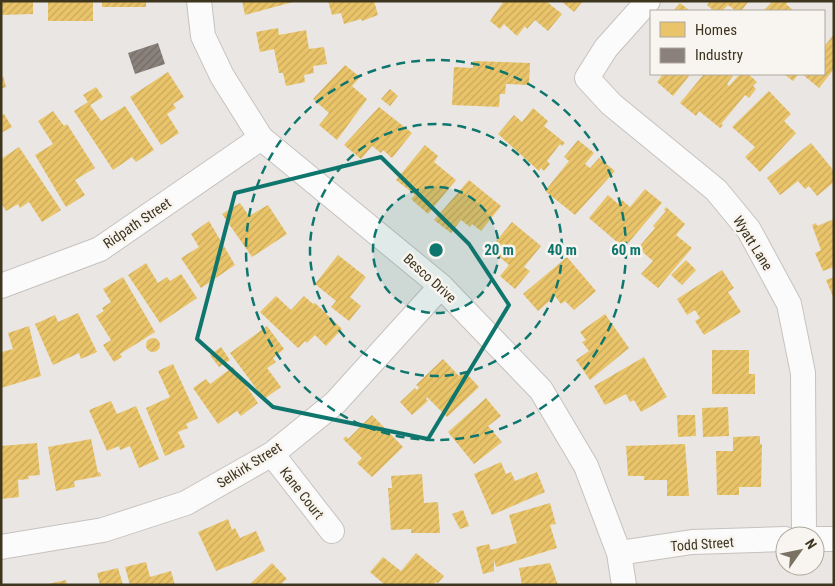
<svg xmlns="http://www.w3.org/2000/svg" width="835" height="586" font-family="'Roboto Condensed',sans-serif">
<style>
.homes{fill:url(#homes-hatch)}
.industry{fill:url(#industry-hatch)}
.lines{fill:none;stroke-linecap:round;stroke-linejoin:round}
.street-casing{stroke:#c5c2bf;stroke-width:26}
.street{stroke:#fcfbfb;stroke-width:24}
.marked{fill:none;stroke:#0f766e;stroke-width:4;stroke-linejoin:round}
.ring{fill:none;stroke:#0f766e;stroke-width:2.5;stroke-dasharray:9 6}
.labels{text-anchor:middle;dominant-baseline:central;stroke-width:5;stroke-linejoin:round;paint-order:stroke}
.street-label{font-size:14px;fill:#3e351f;stroke:#f8f4f0}
.centre{fill:#0f766e;stroke:#f8f4f0;stroke-width:2.5}
.ring-label{font-size:15px;text-anchor:middle;font-weight:bold;fill:#0f766e;stroke:#f8f4f0;stroke-width:5;stroke-linejoin:round;paint-order:stroke}
</style>
<defs>
<pattern id="homes-hatch" width="6" height="6" patternUnits="userSpaceOnUse" patternTransform="scale(1.25)"><rect width="6" height="6" fill="#e9c46a"/><path d="M-1 1l2-2M0 6l6-6M5 7l2-2" fill="none" stroke="#c9a95b"/></pattern>
<pattern id="industry-hatch" width="6" height="6" patternUnits="userSpaceOnUse" patternTransform="scale(1.25)"><rect width="6" height="6" fill="#8a817c"/><path d="M-1 1l2-2M0 6l6-6M5 7l2-2" fill="none" stroke="#726a65"/></pattern>
</defs>
<rect width="100%" height="100%" fill="#e9e6e3"/>
<path class="homes" d="M1,1H33V14L1,15Z
M48,1H93V21H48Z
M102,1H146V7H102Z
M242,1H293V2L245,15Z
M328,1H374L378,15L362,21L361,19L344,24L341,13L332,15Z
M504,1H546L562,14L548,31L535,20L527,29L525,26L517,36L504,24L500,29L490,21Z
M561,1H583L574,12Z
M710,1H749L741,11H736L728,5L722,11H714L707,5Z
M769,1H789L786,4L794,11H763L771,3Z
M680,3L689,10L688,11H673Z
M278,28L279,35L306,30L309,49L324,47L327,64L313,66L314,73L304,75L305,82L286,86L283,73H279L274,49L260,52L256,32Z
M834,34V69L819,88L802,74H824V47Z
M473,61L530,63L529,85L506,84L505,94H500L499,107L452,105L454,67L473,68Z
M345,65L360,77L352,86L367,99L337,140L319,125L329,113L313,99Z
M168,72L184,97L173,104L176,108L167,114L179,133L161,145L130,97Z
M663,74H687L689,76L673,96L657,82Z
M704,74H730L733,76L727,84L729,86L740,74H748L757,82L753,86L756,89L749,98L745,95L721,124L723,125L720,128L699,111L696,116L680,103Z
M784,74H799L793,81Z
M3,76L6,87L1,89V77Z
M96,87L103,97L90,105L101,121L125,106L154,150L136,162L132,157L113,170L74,111L88,102L83,95Z
M390,89L398,96L390,106L381,99Z
M769,91L791,114L784,121L796,133L760,172L745,157L755,147L732,127Z
M379,107L412,133L392,158L383,150L381,153L372,146L361,159L344,145Z
M533,108L548,121L544,126L565,143L562,146L560,144L547,161L550,164L544,171L541,168L539,171L498,134L514,115L522,122Z
M53,111L64,126L67,124L95,168L75,180L85,195L66,207L35,155L53,144L38,121Z
M4,114L12,127L1,133V115Z
M578,140L594,153L585,164L590,168L599,158L615,171L575,215L545,191L569,161L564,157Z
M811,143L834,171V182L817,196L809,186L805,189L798,181L780,195L767,178Z
M425,145L438,156L434,162L456,180L428,214L411,199L415,195L396,180Z
M19,147L61,210L42,222L29,202L20,208L18,204L6,211L1,203V159Z
M469,180L501,206L481,231L472,224L470,227L461,220L451,233L434,220Z
M645,189L662,203L624,248L589,218L608,195L618,204L622,200L630,207Z
M240,203L249,216L268,205L287,234L252,257L222,214Z
M666,207L685,224L676,235L692,248L658,288L641,274L653,261L638,248L655,228L653,226L666,211L664,210Z
M834,219V267L823,271L815,253L821,250L812,225L816,223L817,226Z
M209,221L235,265L201,288L181,258L199,247L191,234Z
M512,222L541,246L524,267L530,271L515,289L500,276L509,265L497,255L500,251L493,245Z
M338,255L366,277L350,297L361,306L349,321L331,307L336,301L315,284Z
M567,257L596,291L574,310L565,301L561,304L555,296L538,311L523,294Z
M686,260L696,270L682,285L671,275Z
M146,263L158,283L167,277L170,281L181,274L197,298L160,323L128,275Z
M722,270L734,288L728,292L741,312L704,335L695,321L700,318L695,310L687,315L677,299Z
M123,277L155,332L120,354L122,357L114,362L103,345L111,340L96,316L104,311L102,308L111,302L103,289Z
M834,277V299L826,280Z
M276,296L291,310L304,296L313,304L315,303L342,329L326,346L315,335L307,343L305,341L298,348L260,312Z
M78,313L97,352L81,359L79,353L53,365L35,324L55,315L58,322Z
M605,314L629,348L590,380L576,360L589,351L582,342L586,340L580,332Z
M29,326L41,376L1,388L2,352L13,349L8,333Z
M267,326L284,349L273,358L276,362L267,368L281,387L264,399L230,353Z
M146 345a7 7 0 1 1 14 0a7 7 0 1 1-14 0Z
M221,347L230,360L219,367L210,355Z
M712,350H749V374H755V394H712Z
M644,357L667,397L641,412L634,400L630,402L626,394L605,405L594,386Z
M443,359L459,376L464,371L479,387L447,417L427,397L426,399L428,401L412,415L400,402L415,388L417,390L419,387L416,385Z
M173,364L198,418L186,424L188,428L178,432L185,447L165,456L146,408L170,397L158,371Z
M233,367L258,403L241,416L237,411L218,424L193,388L206,379L210,384Z
M486,398L501,416L488,426L502,442L474,464L448,432Z
M111,401L117,414L136,406L159,459L139,468L130,446L120,450L119,446L107,451L89,410Z
M728,407L729,436L703,437L702,408Z
M372,415L403,447L372,477L357,463L362,458L343,439L346,436L348,439Z
M677,415H695L696,436L678,437Z
M760,436V444H762L761,487H739V495H717L716,451H733V437Z
M91,439L98,473L100,472L101,476L74,481L75,487L56,491L48,447Z
M37,443L40,475L28,476L29,479L18,480L19,497L1,499V446Z
M685,444L689,496H667V480H644V476H628L626,446Z
M501,462L506,474L511,472L515,481L537,472L545,492L492,515L474,474Z
M422,474L424,503L438,502L440,533H411V529L391,530L388,488H392L391,476Z
M550,503L556,524L550,525L557,548L496,567L494,560V571L483,574L476,547L489,544L491,550L517,543L509,515Z
M463,510L469,526L460,529L452,514Z
M228,519L232,530L235,528L240,538L256,531L265,551L216,571L198,532Z
M416,553L444,576L438,583L436,582L433,585H385L370,572L383,557L401,571Z
M146,562L150,577L171,571L175,585H130L125,567Z
M272,563L287,579L282,583L283,585H249Z
M550,563L558,585H522L519,568Z
M118,568L123,585H100L97,573Z
M66,580L67,585H48V584Z"/>
<path class="industry" d="M158,43L165,64L135,74L128,53Z"/>
<g class="lines">
<defs>
<path id="street" d="M199,1L203,36L222,76L261,138L441,286L541,390L586,466L619,553L624,585
M648,1L606,48L587,78L611,104L716,190L749,230L789,304L803,373L804,536
M1,286L100,249L261,138
M272,454L332,531
M815,539H834
M1,547L103,530L186,503L272,454L335,403L441,286
M619,553L692,542L785,539"/>
</defs>
<use href="#street" class="street-casing"/>
<use href="#street" class="street"/>
</g>
<path class="marked" d="M381,157L469,244L509,305L428,439L273,407L197,339L235,193Z"/>
<circle cx="436" cy="250" r="63" fill="#0f766e" fill-opacity=".12"/>
<g class="ring">
<circle cx="436" cy="250" r="63"/>
<circle cx="436" cy="250" r="126"/>
<circle cx="436" cy="250" r="190"/>
</g>
<g class="labels">
<g class="street-label">
<text transform="translate(137 223) rotate(-34)">Ridpath Street</text>
<text transform="translate(753 243) rotate(58)">Wyatt Lane</text>
<text transform="translate(430 278) rotate(42)">Besco Drive</text>
<text transform="translate(249 465) rotate(-32)">Selkirk Street</text>
<text transform="translate(302 493) rotate(52)">Kane Court</text>
<text transform="translate(702 544) rotate(-4)">Todd Street</text>
</g>
</g>
<circle cx="436" cy="250" r="8" class="centre"/>
<g class="ring-label">
<text x="499" y="255">20 m</text>
<text x="562" y="255">40 m</text>
<text x="626" y="255">60 m</text>
</g>
<rect width="835" height="586" fill="none" stroke="#3e351f" stroke-width="5"/>
<rect x="650" y="10" width="175" height="65" fill="#f8f4f0" stroke="#aea89c"/>
<rect x="660" y="22" width="25" height="15" fill="#e9c46a" stroke="#aea89c"/>
<text x="695" y="35" font-size="15" fill="#3e351f">Homes</text>
<rect x="660" y="48" width="25" height="15" fill="#8a817c" stroke="#aea89c"/>
<text x="695" y="60" font-size="15" fill="#3e351f">Industry</text>
<g transform="translate(800 551) rotate(57)"><circle r="24" fill="#f8f4f0" stroke="#aea89c"/>
<path d="M0-4L9 19L0 12L-9 19Z" fill="#7a7364"/>
<text y="-8" font-size="14" font-weight="bold" text-anchor="middle" fill="#3e351f">N</text>
</g>
</svg>
